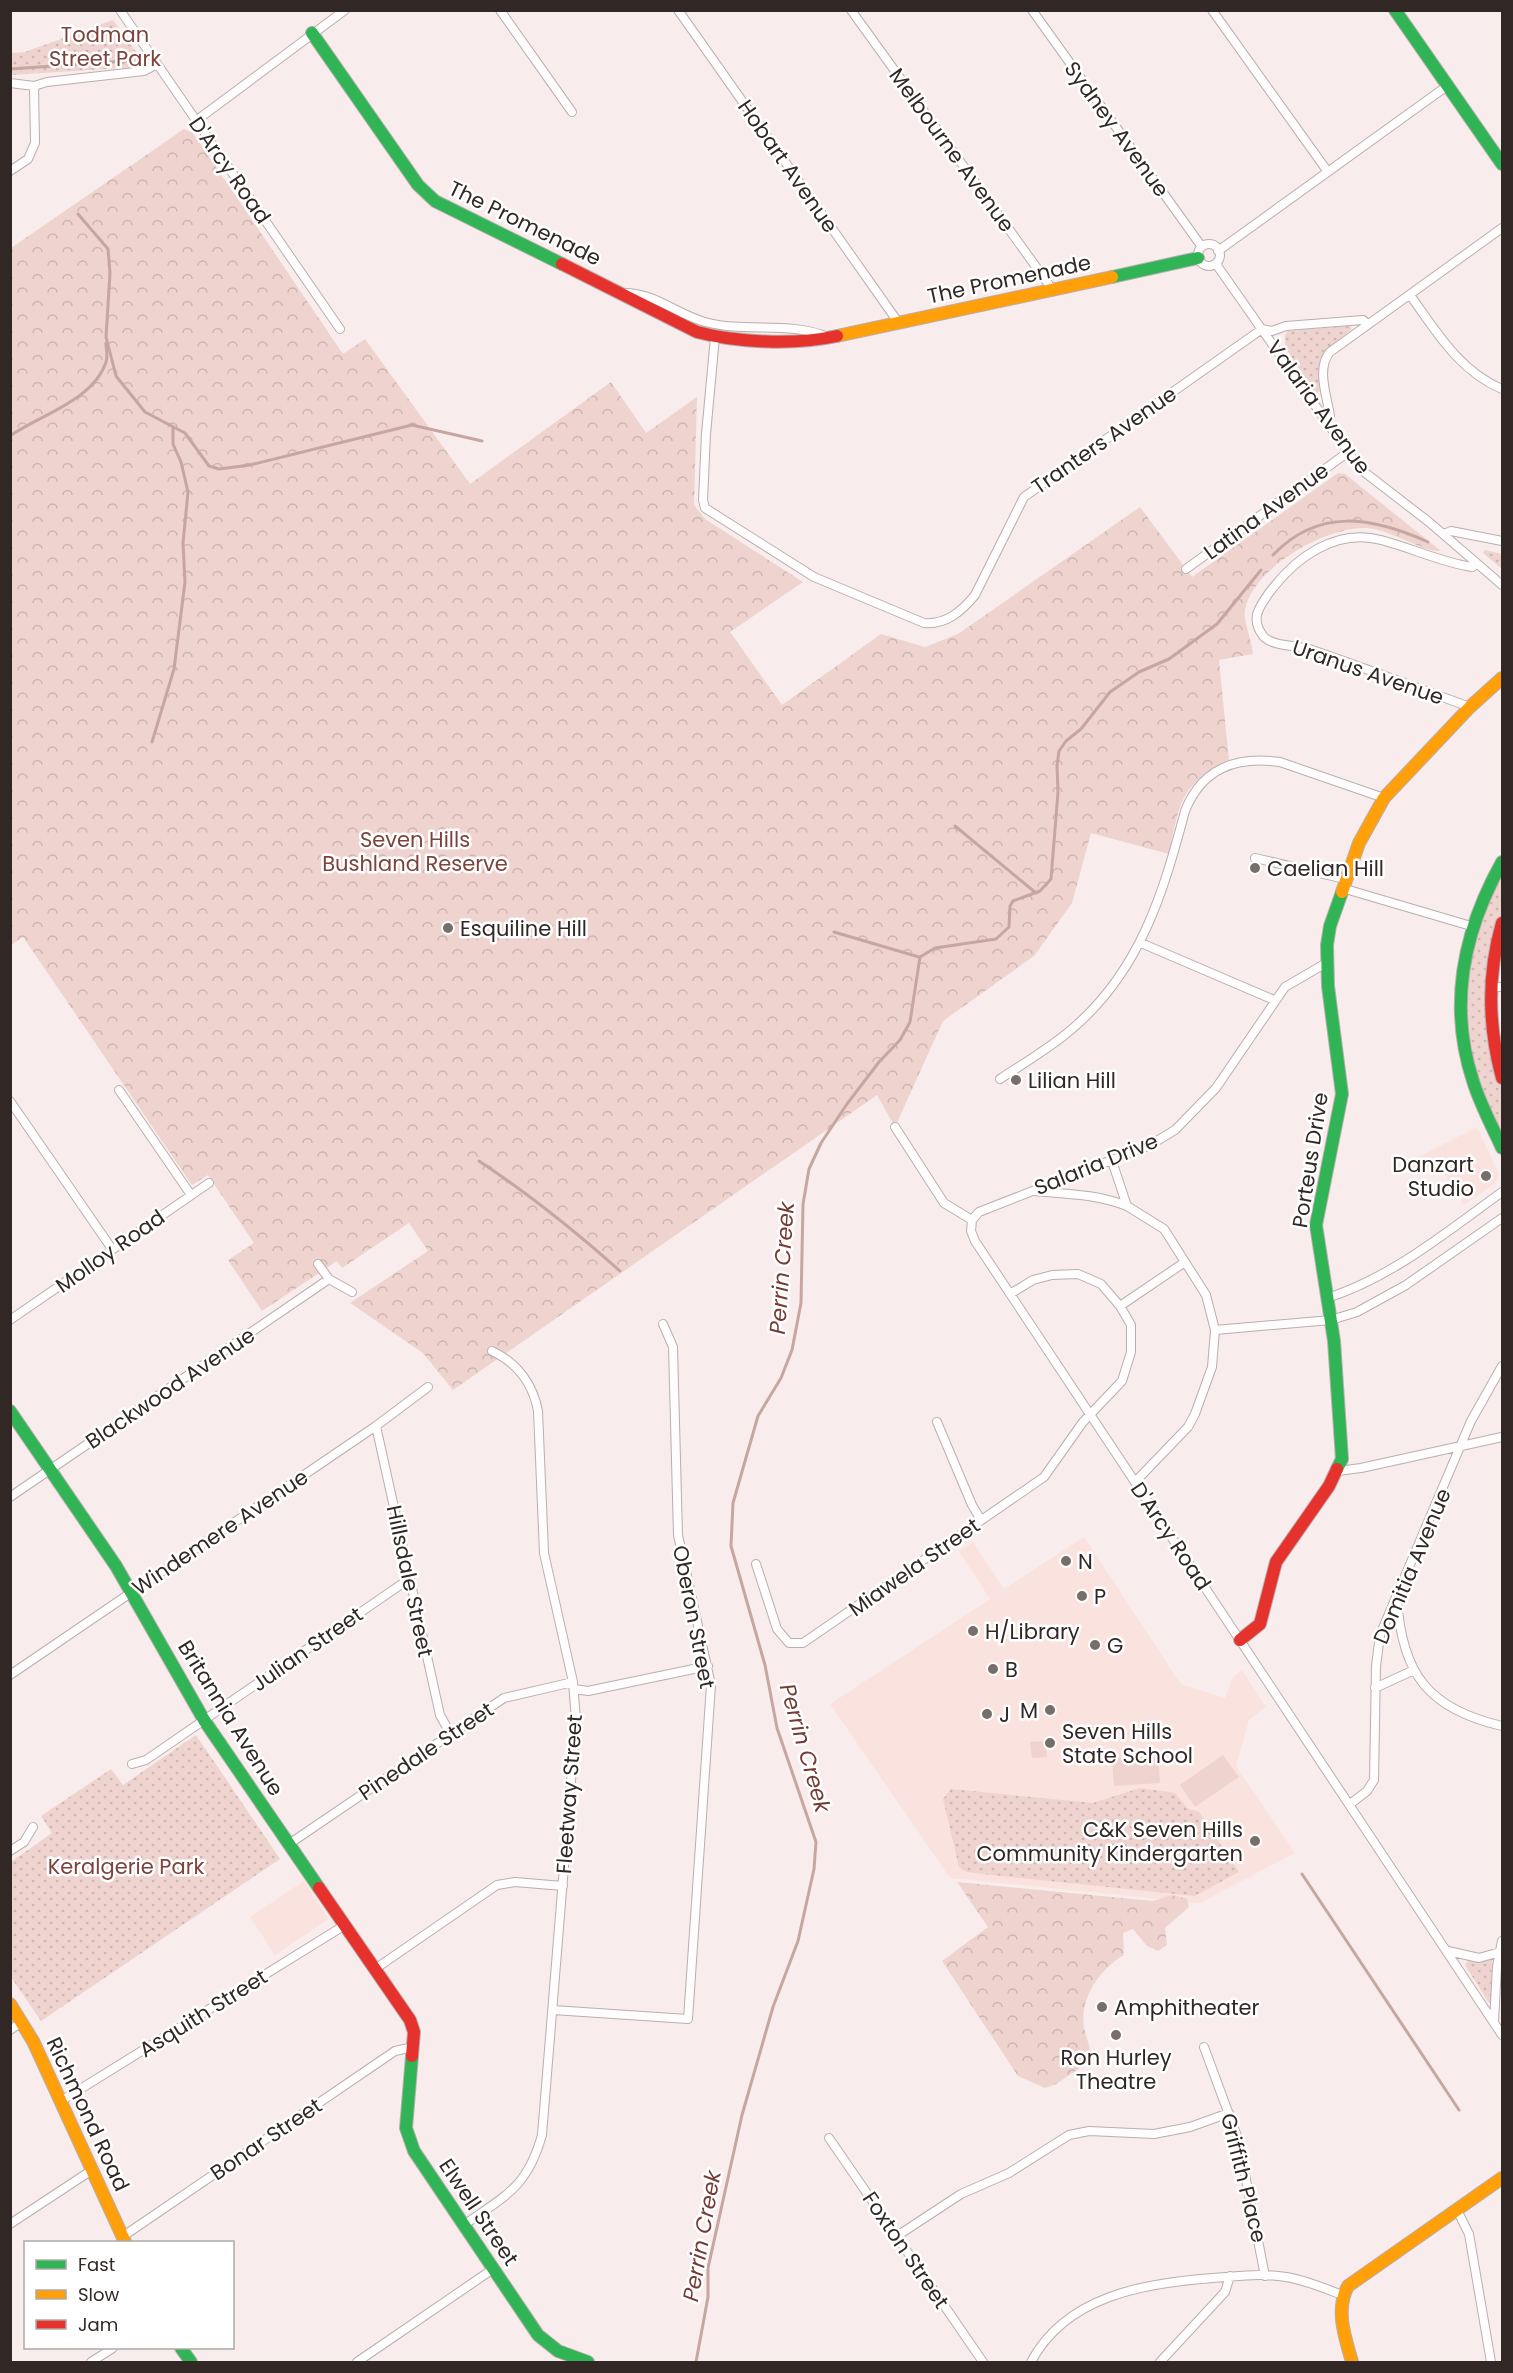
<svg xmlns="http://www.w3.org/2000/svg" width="1513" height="2373" font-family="Poppins,sans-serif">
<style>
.built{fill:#fae3df}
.green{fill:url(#green-dots)}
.forest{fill:url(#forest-crowns)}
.pitch{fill:#eed3cf}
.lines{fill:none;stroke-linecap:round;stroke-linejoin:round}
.stream{stroke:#c7a6a1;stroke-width:3}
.street-casing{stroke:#b9afae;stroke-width:10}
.fast-casing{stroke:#b9afae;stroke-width:14}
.slow-casing{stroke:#b9afae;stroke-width:14}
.jam-casing{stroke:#b9afae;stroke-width:14}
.street{stroke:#fefcfc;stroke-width:8}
.fast{stroke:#30b455;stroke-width:12}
.slow{stroke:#ff9f0a;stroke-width:12}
.jam{stroke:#e5322d;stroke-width:12}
.poi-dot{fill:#776d6b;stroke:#fff;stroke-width:2}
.labels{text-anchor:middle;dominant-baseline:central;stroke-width:5;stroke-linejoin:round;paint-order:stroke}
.park-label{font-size:21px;fill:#7d423a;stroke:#fff}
.street-label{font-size:21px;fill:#312826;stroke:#fff}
.poi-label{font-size:21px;fill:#312826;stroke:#fff;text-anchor:start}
.water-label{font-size:22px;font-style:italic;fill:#753a33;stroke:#fff}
</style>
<defs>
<pattern id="green-dots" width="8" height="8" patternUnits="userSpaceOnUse" patternTransform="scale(1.5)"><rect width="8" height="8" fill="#eed3cf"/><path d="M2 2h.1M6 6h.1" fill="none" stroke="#cdb5b2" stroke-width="1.8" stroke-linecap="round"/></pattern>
<pattern id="forest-crowns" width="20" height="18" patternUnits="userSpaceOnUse" patternTransform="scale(1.5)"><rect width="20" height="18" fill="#eed3cf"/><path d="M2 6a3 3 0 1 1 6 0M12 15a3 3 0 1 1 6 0" fill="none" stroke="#cdb5b2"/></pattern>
</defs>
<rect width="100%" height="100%" fill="#f8edec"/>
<path class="built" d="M1477,1127L1499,1174L1496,1183L1464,1205L1445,1175L1404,1164Z
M1084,1537L1181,1684L1225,1698L1233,1677L1242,1670L1266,1707L1249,1720L1236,1766L1295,1853L1200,1903L950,1878L830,1704L990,1599L959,1551L973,1542L1004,1589Z
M304,1881L329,1919L275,1955L250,1917Z"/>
<path class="green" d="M113,20L140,57L141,64L137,67L11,75V53L25,52Z
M1350,326L1352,329C1327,350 1313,356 1320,391L1315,394L1285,347V335L1288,331Z
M1485,550L1502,554V569L1483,553Z
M1502,868V915L1492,945L1498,1075L1502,1088V1141L1475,1080L1463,1022L1465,959L1486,899Z
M196,1735L280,1859L41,2021L11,1977V1862L52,1833L41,1816L111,1769L123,1785Z
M1140,1788L1175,1793L1187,1808L1199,1812L1239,1872L1195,1896L983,1874L966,1872L959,1867L943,1799L951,1789L1093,1803Z
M1468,1960H1492L1491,2002L1489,2003L1465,1965Z"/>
<path class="forest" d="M184,129L193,133L343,354L365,339L470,484L611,382L646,433L697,397L694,505L705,519L803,582L730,632L782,705L881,634L925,647L958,634L1140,507L1192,577L1338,473L1345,474L1441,551C1425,553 1389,529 1367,528C1327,526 1253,567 1245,610C1243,622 1252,640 1253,654L1219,660L1229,761C1178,786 1180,803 1169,854L1091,833L1072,903L1034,956L943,1021L895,1127L877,1095L453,1390L423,1353L350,1303L428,1251L409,1223L342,1268L337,1261L262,1311L228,1260L254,1243L208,1175L192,1185L23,937L11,945V248Z
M957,1882L1153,1901L1172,1895L1187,1899L1189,1907L1165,1928L1167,1945L1158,1951L1147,1946L1133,1929L1123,1933L1124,1955C1101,1968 1079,1998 1084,2027C1086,2038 1091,2048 1092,2060L1056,2084L1045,2088L1018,2076L942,1961L988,1927Z"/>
<path class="pitch" d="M1045,1741L1047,1757L1032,1758L1030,1742Z
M1223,1755L1239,1777L1195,1807L1180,1785Z
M1158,1756L1160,1783L1114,1786L1112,1758Z"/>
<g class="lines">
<path class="stream" d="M10,69L126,61
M78,214L108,249L110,273L106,337L116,376L145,412L185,433L209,466L219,469L250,465L412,425L482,441
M10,436C40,415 94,400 106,362C108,357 106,349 106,343
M1273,555C1319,507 1372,517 1428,542
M152,742L174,669L185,582L183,543L188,492L181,462L173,444V427
M955,826L1036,893
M834,932L919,957
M479,1161C529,1194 575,1231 620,1271
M1302,1874L1459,2110
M696,2362L708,2297V2268L742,2115L773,2007L798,1941L814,1869L816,1842L777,1728L765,1665L731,1546L733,1503L758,1416L781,1378L792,1350L801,1303L803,1204L809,1169L821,1143L847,1104L879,1062L900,1040L910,1022L920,957L935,948L996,939L1009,927L1010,906L1013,901L1040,891L1051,879L1058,792L1057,766L1059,751L1066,741L1081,729L1110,692L1139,672L1169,659L1217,624L1261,570"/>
<defs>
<path id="street" d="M120,10L340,329
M500,10L572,112
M678,10L898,322
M851,10L1052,289
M1032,10L1202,247
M1212,10L1328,172
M10,83L34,86L47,82L144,71L157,64
M197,120L345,10
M10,171L28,159L35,143L34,86
M1198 255a11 11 0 1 1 22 0a11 11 0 1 1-22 0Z
M1218,251L1447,86
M1216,264L1359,468L1429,522L1502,585
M623,293C654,292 676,314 705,322C745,333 790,321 828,337
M1410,295C1436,331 1459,371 1502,389
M715,337L706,434L703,500L705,508L814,577L924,623C946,625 962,611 975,595L1024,497L1262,329L1272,331L1286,326L1363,320L1368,324
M1326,420L1330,416C1327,396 1316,368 1330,352L1502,228
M1444,534L1451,531L1502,541
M1186,569L1347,453
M1470,707C1417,688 1365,668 1312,650C1299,645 1274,647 1264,637C1250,620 1258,608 1269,593C1295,558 1335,528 1381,540C1412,548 1440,562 1472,567L1477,564
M1255,858L1345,879
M1342,888L1471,926
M1141,943L1274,1000
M1490,987H1502
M1000,1079C1024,1063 1050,1048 1072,1029C1140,971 1163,894 1185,811C1202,768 1236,756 1280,762L1384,798
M119,1090L191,1195
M10,1101L112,1249
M895,1127L944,1203L972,1220
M1112,1161L1127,1206L1164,1229L1206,1295L1215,1330L1212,1367L1195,1414L1188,1427L1135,1482
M1034,1191C1067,1194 1096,1194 1127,1206
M972,1220L971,1231L975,1241L1502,2035
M972,1220L979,1212L1150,1145L1175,1130L1216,1088L1285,987L1328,962
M318,1264L329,1279L352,1292
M1327,1298C1391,1278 1448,1231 1502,1192
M1120,1306L1185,1262
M10,1320L209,1183
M1215,1330L1331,1320L1357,1312L1406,1285L1502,1218
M937,1422L972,1505L981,1520
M376,1426L440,1715L450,1733
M1338,1471L1361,1468L1502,1437
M10,1497L329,1279
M756,1564L777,1629L789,1643H803L1044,1477L1083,1422L1122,1381L1131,1352V1325L1120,1306L1101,1284L1078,1274L1052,1275L1033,1280L1010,1294
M1397,1599C1402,1675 1429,1709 1502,1726
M10,1675L376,1426L428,1387
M1375,1688L1414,1670
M574,1689L588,1691L708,1666
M132,1764L146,1760L409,1579
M1350,1804L1367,1791L1374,1780L1376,1666L1380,1635L1471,1421L1502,1366
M289,1844L504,1698L573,1682
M10,1851L24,1842L33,1827
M1448,1951L1479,1958L1500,1952
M375,1969L497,1885L515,1882L563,1886
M553,2010L688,2019L711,1685L678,1535L673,1347L663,1324
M1494,2022L1497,1966L1502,1941
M10,2030L22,2022
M1204,2047L1238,2139L1265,2276
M61,2101L345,1925
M829,2138L983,2362
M1457,2210L1469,2234L1491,2362
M10,2224L92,2170
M464,2225C506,2195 527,2188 542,2135L576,1720L573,1682L544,1553L538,1411C533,1384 517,1363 492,1351
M897,2236L961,2194L1009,2173L1069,2135L1089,2131L1154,2134L1190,2127L1229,2113
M122,2237L395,2051L413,2047
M91,2362L113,2348
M357,2362L493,2269
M1031,2362C1066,2296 1144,2283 1213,2278C1236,2276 1263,2273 1286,2277C1305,2280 1324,2288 1342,2295
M1160,2362L1225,2292L1230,2276"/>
<path id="fast" d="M1395,10L1502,164
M312,33L418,185L435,201L562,264
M1112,277L1198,258
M1502,862C1464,930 1448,1005 1473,1081C1480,1104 1492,1126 1502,1148
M10,1411L116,1566L204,1720L319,1888
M1337,1469L1342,1459L1334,1341L1316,1225L1342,1094L1328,986L1327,945L1330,926L1342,892
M412,2056L406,2128L414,2151L538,2335L558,2351L588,2362
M181,2348L191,2362"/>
<path id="slow" d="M837,336L1112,277
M1342,892L1359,843L1384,798L1470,707L1502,678
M10,2004L33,2041L125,2242
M1352,2362C1345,2337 1335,2310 1348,2286L1502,2178"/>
<path id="jam" d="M562,264L697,332C738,343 796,345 837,336
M1502,923C1487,976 1488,1025 1502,1078
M1240,1640L1260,1624L1276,1562L1329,1486L1337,1469
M319,1888L410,2020L414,2032L412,2056"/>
</defs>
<use href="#street" class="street-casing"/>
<use href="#fast" class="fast-casing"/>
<use href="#slow" class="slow-casing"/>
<use href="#jam" class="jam-casing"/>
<use href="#street" class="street"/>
<use href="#fast" class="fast"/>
<use href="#slow" class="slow"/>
<use href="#jam" class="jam"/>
</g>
<g class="poi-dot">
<circle cx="1255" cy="868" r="6"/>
<circle cx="448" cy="928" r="6"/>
<circle cx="1016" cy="1080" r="6"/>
<circle cx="1486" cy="1176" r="6"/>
<circle cx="1066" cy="1561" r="6"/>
<circle cx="1082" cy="1596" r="6"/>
<circle cx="973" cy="1631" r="6"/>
<circle cx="1095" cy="1645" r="6"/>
<circle cx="993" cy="1669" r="6"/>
<circle cx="1050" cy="1710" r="6"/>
<circle cx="987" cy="1714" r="6"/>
<circle cx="1050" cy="1743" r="6"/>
<circle cx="1255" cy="1841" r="6"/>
<circle cx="1102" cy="2007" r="6"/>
<circle cx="1116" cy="2035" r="6"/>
</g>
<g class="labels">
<g class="park-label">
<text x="105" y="34">Todman<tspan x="105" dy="24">Street Park</tspan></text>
<text x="415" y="839">Seven Hills<tspan x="415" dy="24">Bushland Reserve</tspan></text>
<text x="126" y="1866">Keralgerie Park</text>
</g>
<g class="street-label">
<text transform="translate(1117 129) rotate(54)">Sydney Avenue</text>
<text transform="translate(952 150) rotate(54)">Melbourne Avenue</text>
<text transform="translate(788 166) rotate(55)">Hobart Avenue</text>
<text transform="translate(230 170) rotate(55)">D'Arcy Road</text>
<text transform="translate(525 223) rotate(26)">The Promenade</text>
<text transform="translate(1009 279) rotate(-12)">The Promenade</text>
<text transform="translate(1319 407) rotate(54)">Valaria Avenue</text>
<text transform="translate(1104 440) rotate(-35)">Tranters Avenue</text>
<text transform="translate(1266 511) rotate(-36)">Latina Avenue</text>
<text transform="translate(1368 672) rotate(19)">Uranus Avenue</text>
<text transform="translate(1310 1160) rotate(-81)">Porteus Drive</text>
<text transform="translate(1096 1164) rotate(-22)">Salaria Drive</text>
<text transform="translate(110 1251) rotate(-35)">Molloy Road</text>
<text transform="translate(170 1388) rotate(-34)">Blackwood Avenue</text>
<text transform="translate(220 1532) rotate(-34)">Windemere Avenue</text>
<text transform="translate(1171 1536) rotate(56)">D'Arcy Road</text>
<text transform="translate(1412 1566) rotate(-67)">Domitia Avenue</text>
<text transform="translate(914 1567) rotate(-35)">Miawela Street</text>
<text transform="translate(410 1581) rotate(78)">Hillsdale Street</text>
<text transform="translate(694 1617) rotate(79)">Oberon Street</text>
<text transform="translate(307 1649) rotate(-35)">Julian Street</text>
<text transform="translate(231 1718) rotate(58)">Britannia Avenue</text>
<text transform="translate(426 1751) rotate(-34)">Pinedale Street</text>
<text transform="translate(569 1794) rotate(-86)">Fleetway Street</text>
<text transform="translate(203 2013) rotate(-32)">Asquith Street</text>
<text transform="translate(88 2114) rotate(65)">Richmond Road</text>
<text transform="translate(266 2139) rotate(-34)">Bonar Street</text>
<text transform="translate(1244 2178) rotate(76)">Griffith Place</text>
<text transform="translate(479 2212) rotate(56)">Elwell Street</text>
<text transform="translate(906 2250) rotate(56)">Foxton Street</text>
</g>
<g class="poi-label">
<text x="1267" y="868">Caelian Hill</text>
<text x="460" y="928">Esquiline Hill</text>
<text x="1028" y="1080">Lilian Hill</text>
<text x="1474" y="1164" text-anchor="end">Danzart<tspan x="1474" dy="24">Studio</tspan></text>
<text x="1078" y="1561">N</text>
<text x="1094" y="1596">P</text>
<text x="985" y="1631">H/Library</text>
<text x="1107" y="1645">G</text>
<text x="1005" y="1669">B</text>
<text x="1038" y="1710" text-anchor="end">M</text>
<text x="999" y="1714">J</text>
<text x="1062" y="1731">Seven Hills<tspan x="1062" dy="24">State School</tspan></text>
<text x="1243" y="1829" text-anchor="end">C&amp;K Seven Hills<tspan x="1243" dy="24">Community Kindergarten</tspan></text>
<text x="1114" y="2007">Amphitheater</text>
<text x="1116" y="2057" text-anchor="middle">Ron Hurley<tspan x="1116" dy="24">Theatre</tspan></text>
</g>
<g class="water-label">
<text transform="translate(782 1268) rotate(-86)">Perrin Creek</text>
<text transform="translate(805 1748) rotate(74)">Perrin Creek</text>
<text transform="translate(702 2236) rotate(-80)">Perrin Creek</text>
</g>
</g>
<rect width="1513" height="2373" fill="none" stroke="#312826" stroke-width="24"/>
<rect x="24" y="2241" width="210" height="108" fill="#ffffff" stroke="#ada9a8" stroke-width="1.5"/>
<rect x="36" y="2260" width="30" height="9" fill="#30b455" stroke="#ada9a8" stroke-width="1.5"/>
<text x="78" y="2271" font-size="18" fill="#312826">Fast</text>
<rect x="36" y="2290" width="30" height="9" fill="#ff9f0a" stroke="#ada9a8" stroke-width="1.5"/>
<text x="78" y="2301" font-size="18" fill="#312826">Slow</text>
<rect x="36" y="2320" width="30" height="9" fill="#e5322d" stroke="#ada9a8" stroke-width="1.5"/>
<text x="78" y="2331" font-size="18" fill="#312826">Jam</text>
</svg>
